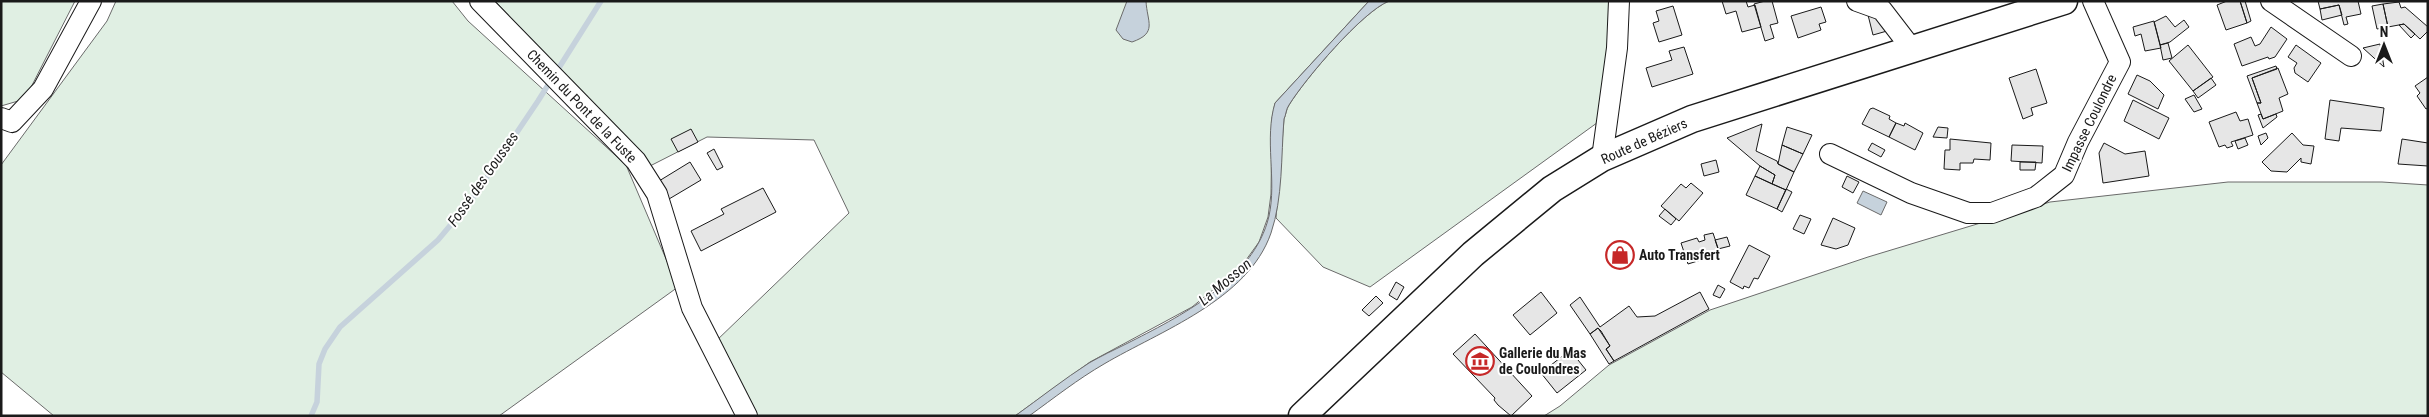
<svg xmlns="http://www.w3.org/2000/svg" width="2429" height="417" font-family="'Roboto Condensed',sans-serif">
<style>
.green{fill:#e0efe3;stroke:#6a6a6a}
.water{fill:#c6d2dc;stroke:#6a6a6a}
.lines{fill:none;stroke-linecap:round;stroke-linejoin:round}
.stream{stroke:#c6d2dc;stroke-width:5.5}
.building{fill:#e6e6e6;stroke:#1a1a1a}
.minor-casing{stroke:#1a1a1a;stroke-width:22}
.major-casing{stroke:#1a1a1a;stroke-width:29}
.minor{stroke:#fff;stroke-width:20}
.major{stroke:#fff;stroke-width:26}
.labels{text-anchor:middle;dominant-baseline:central;stroke-width:4;stroke-linejoin:round;paint-order:stroke}
.street-label{font-size:14px;fill:#1a1a1a;stroke:#fff}
.poi-label{font-size:14px;font-weight:bold;fill:#1a1a1a;stroke:#fff;text-anchor:start}
.water-label{font-size:15px;font-style:italic;fill:#1a1a1a;stroke:#fff}
</style>
<rect width="100%" height="100%" fill="#fff"/>
<path class="green" d="M1,1H75L25,99L1,106Z
M116,1H452L468,21L626,165L678,287L499,416H54L1,372V165L107,21Z
M495,1H1369L1275,103L1272,118L1271,194L1268,217L1259,242L1241,267L1192,307L1090,362L1015,416H757L715,342L849,213L814,140L707,137L650,166Z
M1389,1H1611L1601,120L1370,287L1323,267L1276,218L1284,119C1286,115 1286,109 1289,105C1305,79 1362,12 1389,1Z
M2228,182H2382L2428,185V416H1544L1560,406L1609,365L1710,310L1868,257L2050,202Z"/>
<path class="water" d="M1127,1H1146C1147,22 1158,33 1132,42L1123,39L1116,30Z
M1369,1H1389C1362,12 1305,79 1289,105C1286,109 1286,115 1284,119C1281,156 1283,198 1271,233C1248,300 1160,331 1104,364C1078,379 1054,398 1029,416H1015C1040,398 1064,379 1089,363C1101,356 1114,350 1126,344C1179,317 1254,280 1269,216C1277,180 1264,139 1275,103Z
M1863,191L1887,202L1881,215L1857,203Z"/>
<g class="lines">
<path class="stream" d="M311,416L317,402L319,364L325,349L340,327L438,240L470,202L538,101L601,1"/>
</g>
<path class="building" d="M1722,1H1746L1748,7L1755,5L1761,27L1742,32L1736,11L1726,14Z
M1765,1H1772L1778,23L1770,25L1774,38L1765,41L1754,4Z
M2227,1H2240L2247,23L2226,30L2217,5Z
M2240,1H2245L2251,21L2247,23Z
M2318,1H2358L2361,14L2346,17L2348,24L2344,25L2339,5L2320,9Z
M2399,2L2401,8L2405,7L2428,27V31L2420,39L2404,24L2388,27L2383,4Z
M2383,4L2388,27L2377,29L2372,6Z
M2339,5L2342,15L2322,20L2320,9Z
M1673,6L1682,35L1659,42L1653,23L1659,21L1656,11Z
M1821,7L1826,22L1819,24L1821,30L1798,38L1791,16Z
M1868,15L1882,16L1887,31L1873,35Z
M2166,16L2175,27L2184,20L2189,27L2170,42L2160,45L2154,22Z
M2154,21L2161,48L2145,51L2141,34L2135,36L2133,27Z
M2404,24L2415,34L2411,38L2399,25Z
M2271,27L2287,39L2275,57L2269,59L2268,57L2242,66L2234,44L2251,37L2255,46L2260,44Z
M2168,43L2172,58L2163,60L2160,45Z
M2380,44L2384,67L2363,48Z
M2188,45L2213,77L2193,91L2169,61Z
M2296,45L2321,63L2308,82L2295,73L2294,68L2297,63L2288,57Z
M1684,47L1693,74L1652,87L1646,68L1672,60L1669,51Z
M2276,66L2277,69L2252,78L2261,103H2257L2247,76Z
M2278,68L2288,94L2279,98L2283,111L2263,119L2257,103H2261L2252,78Z
M2036,69L2047,103L2031,108L2033,115L2023,119L2009,78Z
M2137,75L2150,81L2164,95L2158,109L2128,94Z
M2428,77V108L2426,109L2417,96L2420,93L2415,86Z
M2211,78L2216,85L2198,98L2193,91Z
M2194,95L2202,109L2194,112L2185,99Z
M2133,100L2169,118L2159,139L2124,121Z
M2330,100L2384,108L2381,131L2341,128L2339,141L2325,139Z
M1873,108L1890,116L1889,119L1896,123L1889,137L1862,124L1870,109Z
M2236,112L2240,121L2248,119L2253,135L2231,142L2233,146L2227,148L2225,145L2219,147L2209,122Z
M2261,114L2263,119L2276,114L2277,117L2263,128L2258,115Z
M1896,123L1904,126L1905,123L1923,133L1915,150L1889,137Z
M1762,124L1756,151L1777,161L1778,164L1794,172L1786,190L1772,184L1775,175L1760,166L1727,138Z
M1787,127L1812,135L1803,154L1782,145Z
M1938,127L1948,128L1947,138L1933,137Z
M691,129L698,142L678,152L671,139Z
M2266,133L2268,138L2261,145L2258,136Z
M2292,133L2303,145L2314,146L2311,164L2301,162V158L2287,172L2271,171L2262,162Z
M2245,138L2248,145L2238,149L2235,141Z
M1950,139L1991,143L1990,160L1974,159L1973,163H1960V170L1944,169L1945,150H1950Z
M2402,139L2428,143V166L2398,164Z
M1872,143L1885,150L1881,157L1868,150Z
M2104,143L2125,154L2145,151L2149,176L2103,183L2099,153Z
M1782,145L1803,154L1794,172L1778,164Z
M2012,145L2043,146L2042,163L2011,161Z
M714,149L723,167L717,170L707,153Z
M1716,160L1719,172L1704,176L1701,164Z
M690,162L701,180L669,199L659,181Z
M2020,162H2036L2035,170H2020Z
M1760,166L1775,175L1772,184L1755,176Z
M1755,176L1786,190L1777,209L1746,195Z
M1847,176L1859,182L1853,193L1842,187Z
M1691,183L1703,193L1679,221L1661,206L1681,184L1686,188Z
M763,188L776,212L701,251L691,231L724,214L721,209Z
M1786,189L1792,192L1782,212L1777,209Z
M1665,209L1676,219L1671,225L1659,216Z
M1800,215L1811,219L1804,234L1793,229Z
M1833,218L1855,228L1848,245L1836,249L1821,245Z
M1713,233L1720,254L1688,264L1681,243L1697,238L1699,242L1705,240L1704,235Z
M1727,237L1730,246L1718,249L1715,240Z
M1749,245L1770,256L1758,279L1754,278L1749,288L1744,286L1743,289L1730,282Z
M1396,282L1404,287L1397,300L1389,295Z
M1718,285L1725,289L1720,298L1713,295Z
M1541,292L1557,313L1530,335L1513,315Z
M1700,292L1709,309L1614,361L1606,349L1610,346L1601,331L1598,328L1590,334L1570,305L1580,297L1600,327L1629,306L1637,317L1655,316Z
M1376,296L1383,303L1369,316L1362,310Z
M1598,328L1610,346L1606,349L1614,361L1609,364L1590,334Z
M1475,334L1532,396L1511,416L1498,405L1494,400L1495,398L1453,354Z
M1570,350L1586,370L1557,393L1541,373Z"/>
<g class="lines">
<defs>
<path id="minor" d="M480,1L636,161L657,194L692,308L747,416
M1857,1L1882,10L1912,49
M2271,1L2351,56
M1,118L12,122L43,89L91,1
M1830,154L1911,193L1968,213H1992L2036,197L2064,175L2078,142L2120,62L2093,1
M1602,158L1617,48L1619,1"/>
<path id="major" d="M1302,416L1473,254L1552,189L1602,158L1692,119L2064,1"/>
</defs>
<use href="#minor" class="minor-casing"/>
<use href="#major" class="major-casing"/>
<use href="#minor" class="minor"/>
<use href="#major" class="major"/>
</g>
<defs>
<symbol id="shop-ring" viewBox="-11 -11 22 22"><circle r="9.5" fill="#fff" stroke="#c62828" stroke-width="1.5"/><path d="M-5-2.5h2.3a2.7 3.5 0 0 1 5.4 0H5L5.5 6h-11ZM-1.5-2.5h3a1.5 2.3 0 0 0-3 0Z" fill="#c62828"/></symbol>
<symbol id="museum-ring" viewBox="-11 -11 22 22"><circle r="9.5" fill="#fff" stroke="#c62828" stroke-width="1.5"/><path d="M0-6L6-3V-2H-6V-3ZM-5-1h2V3h-2ZM-1-1h2V3h-2ZM3-1h2V3H3ZM-6 4H6V6H-6Z" fill="#c62828"/></symbol>
</defs>
<g fill-rule="evenodd">
<use href="#shop-ring" x="1604" y="239" width="32" height="32"/>
<use href="#museum-ring" x="1464" y="345" width="32" height="32"/>
</g>
<g class="labels">
<g class="street-label">
<text transform="translate(582 106) rotate(46)">Chemin du Pont de la Fuste</text>
<text transform="translate(2089 123) rotate(-64)">Impasse Coulondre</text>
<text transform="translate(1644 141) rotate(-24)">Route de Béziers</text>
</g>
<g class="poi-label">
<text x="1639" y="255">Auto Transfert</text>
<text x="1499" y="353">Gallerie du Mas<tspan x="1499" dy="16">de Coulondres</tspan></text>
</g>
<g class="water-label">
<text transform="translate(483 179) rotate(-55)">Fossé des Gousses</text>
<text transform="translate(1225 282) rotate(-40)">La Mosson</text>
</g>
</g>
<rect width="2429" height="417" fill="none" stroke="#1a1a1a" stroke-width="5"/>
<g transform="translate(2384 45)" stroke="#ffffff" stroke-width="4" paint-order="stroke">
<path d="M0-4L9 19L0 12L-9 19Z" fill="#1a1a1a"/>
<text y="-8" font-size="14" font-weight="bold" text-anchor="middle" fill="#1a1a1a">N</text>
</g>
</svg>
